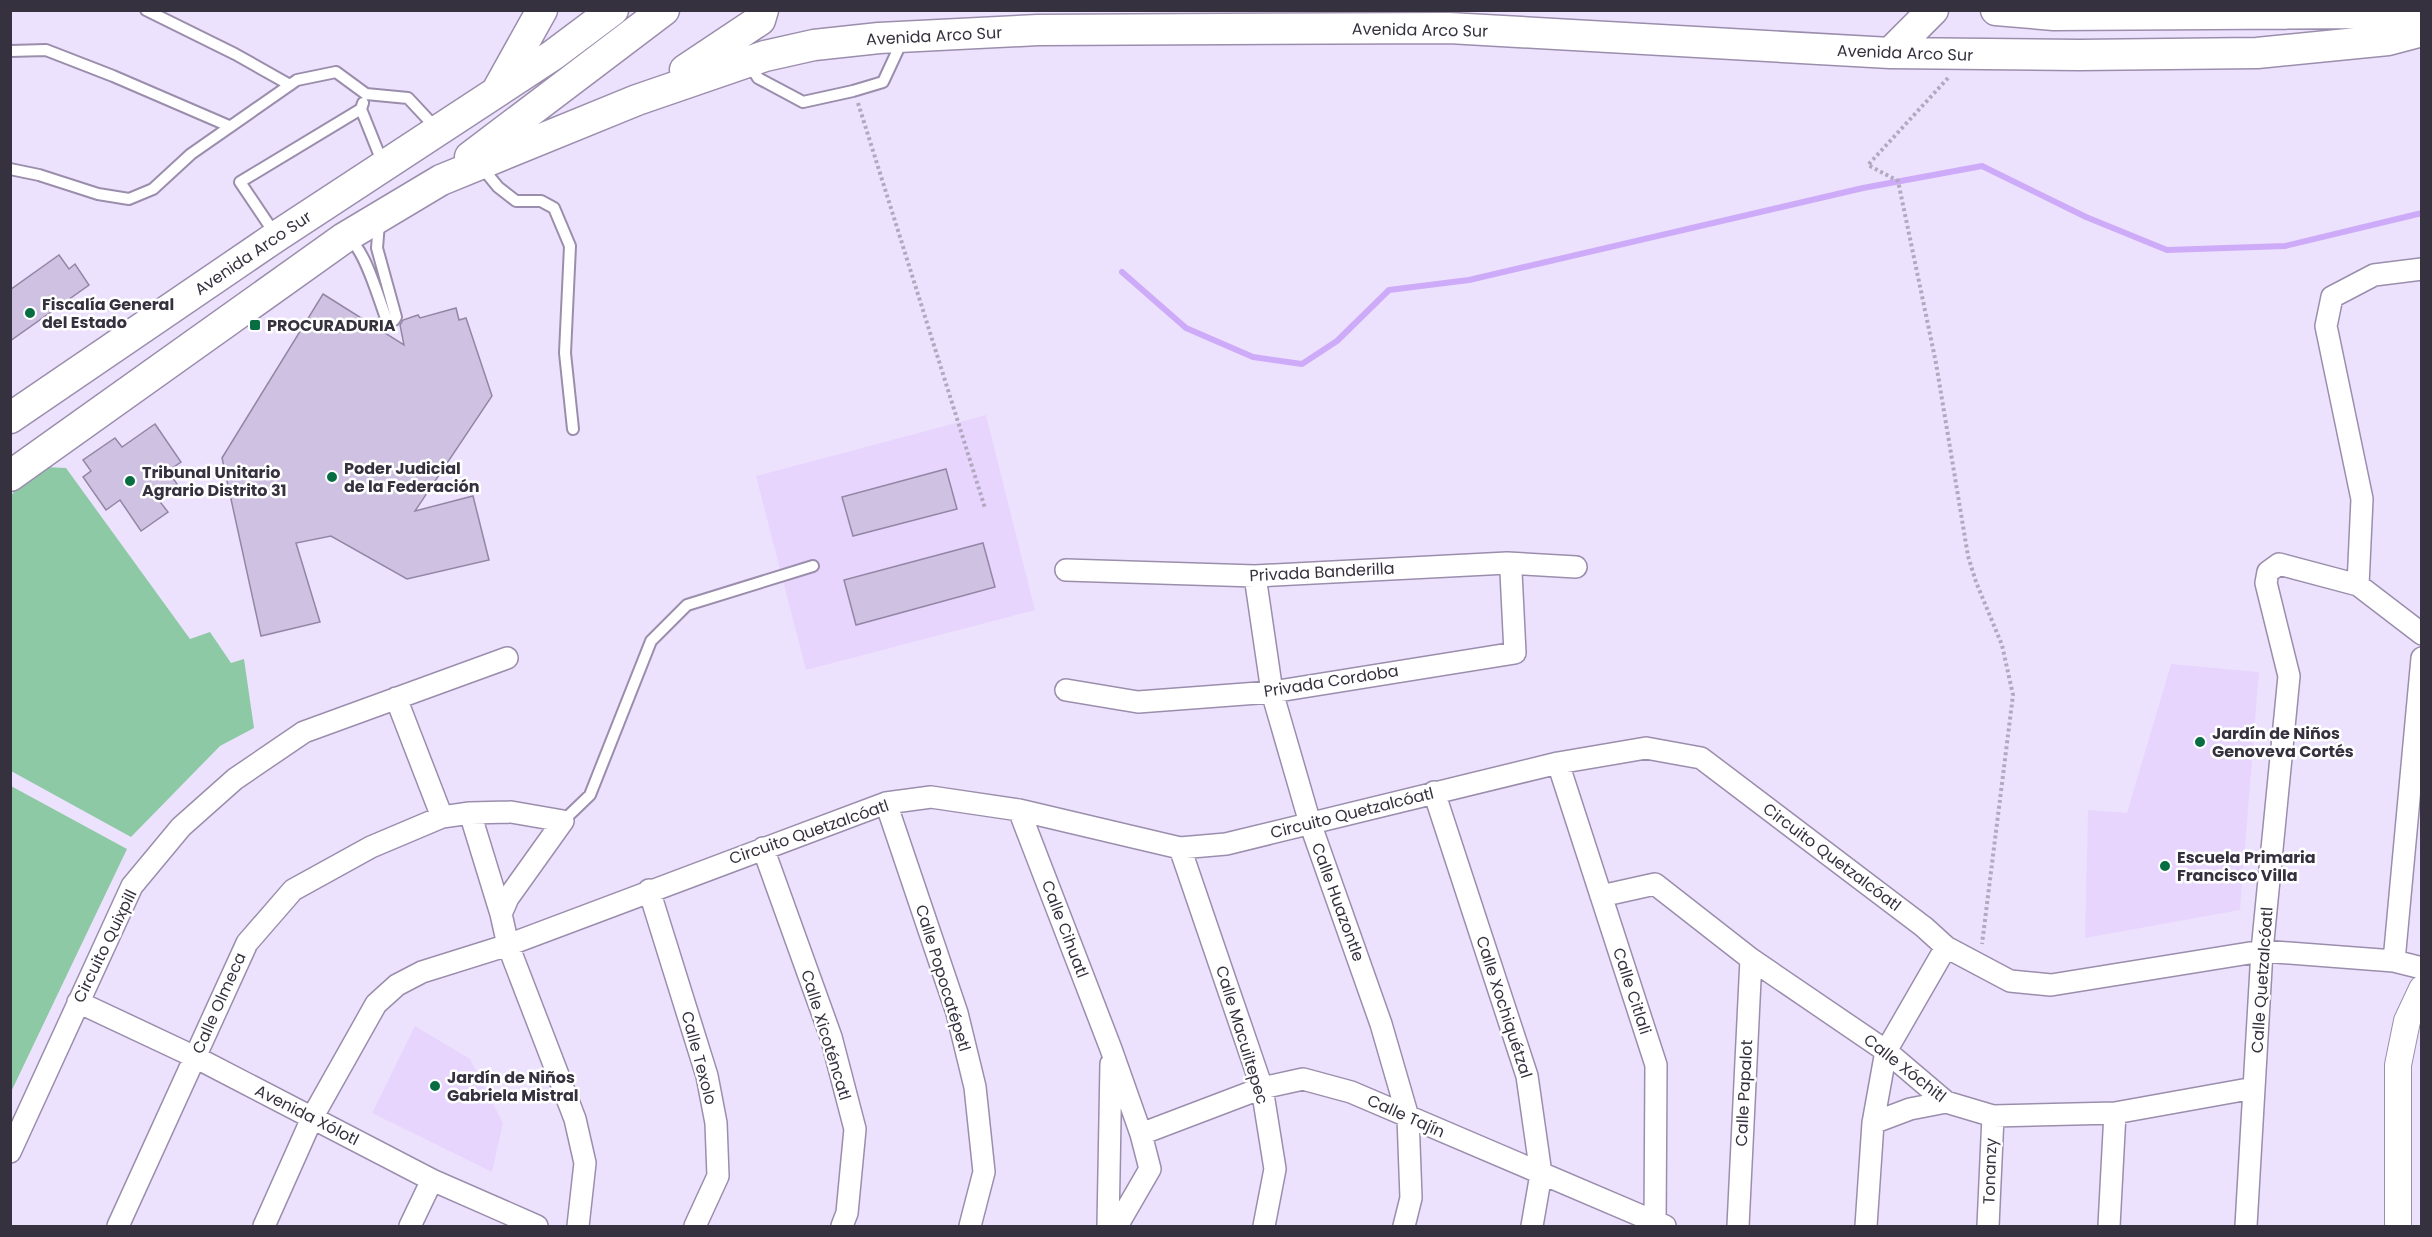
<svg xmlns="http://www.w3.org/2000/svg" width="2432" height="1237" font-family="Poppins,sans-serif">
<style>
.built{fill:#e7d5fe}
.green{fill:#8ec9a6}
.lines{fill:none;stroke-linecap:round;stroke-linejoin:round}
.stream{stroke:#ceabf8;stroke-width:6}
.building{fill:#cfc1e2;stroke:#9386a5;stroke-width:1.5}
.service-casing{stroke:#9b8ead;stroke-width:14}
.minor-casing{stroke:#9b8ead;stroke-width:24}
.tertiary-casing{stroke:#9b8ead;stroke-width:28}
.secondary-casing{stroke:#9b8ead;stroke-width:33}
.path{stroke:#b2a9c0;stroke-width:4;stroke-dasharray:3 3;stroke-linecap:butt}
.service{stroke:#fff;stroke-width:10}
.minor{stroke:#fff;stroke-width:21}
.tertiary{stroke:#fff;stroke-width:26}
.secondary{stroke:#fff;stroke-width:30}
.poi-dot{fill:#096d43;stroke:#fff;stroke-width:2}
.labels{text-anchor:middle;dominant-baseline:central;stroke-width:5;stroke-linejoin:round;paint-order:stroke}
.street-label{font-size:16px;fill:#36313e;stroke:#fff}
.poi-label{font-size:16px;font-weight:bold;fill:#36313e;stroke:#fff;text-anchor:start}
</style>
<rect width="100%" height="100%" fill="#ede2fd"/>
<path class="built" d="M986,415L1035,610L806,670L756,476Z
M2171,664L2259,672L2240,910L2085,938L2088,810L2127,813Z
M415,1026L470,1059L503,1123L492,1172L372,1113Z"/>
<path class="green" d="M45,467L66,468L190,639L210,632L231,663L244,659L254,728L220,746L131,837L11,771V496L15,490Z
M11,786L127,849L11,1092Z"/>
<g class="lines">
<path class="stream" d="M1122,272L1186,328L1253,357L1302,364L1337,341L1389,290L1469,280L1863,188L1982,166L2086,217L2167,250L2285,246L2422,213"/>
</g>
<path class="building" d="M59,255L69,269L75,264L89,285L10,341V290Z
M323,294L404,345L400,325L403,320L418,315L420,318L456,308L459,320L466,318L492,396L415,511L473,496L489,560L407,579L331,536L296,543L320,622L261,636L222,458Z
M155,424L181,462L168,471L177,484L157,498L168,512L141,531L120,500L106,510L83,477L91,471L83,460L115,438L122,447Z
M946,469L957,509L853,536L842,497Z
M983,543L995,587L856,625L844,580Z"/>
<g class="lines">
<defs>
<path id="service" d="M146,10L235,54L290,85
M10,51L46,50L113,76L229,126
M749,64L758,78L803,102L853,91L883,82L903,39
M363,103L361,109L383,164
M480,165L498,187L516,201H541L554,208L570,246L565,353L573,429
M10,169L39,175L98,194L129,199L153,189L191,154L297,80L336,72L366,94L408,98L437,129
M275,234L240,182L361,109
M348,239C364,246 379,300 386,318L389,321L394,320L396,317L377,248L379,223
M563,821L590,795L651,641L687,605L813,566"/>
<path id="minor" d="M1066,570L1255,576L1507,563L1576,567
M1255,576L1272,692L1310,823L1381,1024L1408,1117L1411,1198L1404,1226
M2358,585L2362,499L2326,326L2332,297L2374,275L2422,269
M1066,690L1138,702L1272,692L1515,653L1511,572L1507,563
M396,698L442,817
M1558,763L1656,1065L1655,1226
M1434,792L1527,1076L1541,1174L1532,1226
M886,803L957,1013L975,1087L984,1172L970,1226
M1019,810L1111,1049L1141,1134L1150,1169L1117,1226
M470,813L501,914L508,945L575,1119L585,1163L578,1226
M763,848L831,1037L855,1129L847,1213L842,1226
M1180,848L1262,1088L1275,1169L1264,1226
M649,890L707,1076L716,1123L718,1176L695,1226
M1601,896L1655,884L1751,959L1886,1051L1946,1102L1993,1116L2115,1113L2254,1088
M2394,961L2422,658
M78,1002L195,1057L432,1180L537,1226
M1873,1123L1910,1109L1946,1102
M1141,1134L1262,1088L1303,1079L1351,1092L1665,1226
M10,1152L132,886L181,827L235,779L304,732L507,658
M118,1226L247,943L293,890L371,847L442,817L470,813L511,812L563,821L508,898L501,914
M264,1226L313,1116L376,1004L397,985L422,972L508,945L886,803L931,797L1019,810L1180,848L1226,844L1558,763L1646,748L1701,758L1924,927L1946,947L2010,981L2051,985L2262,951L2394,961L2422,968
M410,1226L432,1180
M1108,1226L1111,1064
M1738,1226L1751,959
M1866,1226L1873,1123L1886,1051L1946,947
M1988,1226L1993,1116
M2109,1226L2115,1113
M2246,1226L2262,951L2289,676L2266,583L2268,572L2279,564L2358,585L2422,634"/>
<path id="tertiary" d="M2398,1226V1065L2407,1021L2422,989"/>
<path id="secondary" d="M1996,10L2054,15L2369,13
M2360,10L2369,13L2422,16
M1890,53L1933,10
M685,70L760,20L763,10
M498,89L542,10
M470,157L664,10
M10,418L277,236L553,55L613,10
M10,476L344,238L441,180L637,100L765,56L814,45L879,38L1038,30L1449,28L1890,53L2079,55L2257,53L2388,40L2422,31"/>
</defs>
<use href="#service" class="service-casing"/>
<use href="#minor" class="minor-casing"/>
<use href="#tertiary" class="tertiary-casing"/>
<use href="#secondary" class="secondary-casing"/>
<path class="path" d="M1948,78L1868,165L1898,181L1936,363L1968,556L1976,582L2002,645L2013,695L1982,944
M858,103L985,508"/>
<use href="#service" class="service"/>
<use href="#minor" class="minor"/>
<use href="#tertiary" class="tertiary"/>
<use href="#secondary" class="secondary"/>
</g>
<g class="poi-dot">
<circle cx="30" cy="313" r="6"/>
<rect x="249" y="319" width="12" height="12" rx="3"/>
<circle cx="332" cy="477" r="6"/>
<circle cx="130" cy="481" r="6"/>
<circle cx="2200" cy="742" r="6"/>
<circle cx="2165" cy="866" r="6"/>
<circle cx="435" cy="1086" r="6"/>
</g>
<g class="labels">
<g class="street-label">
<text transform="translate(1420 30) rotate(1)">Avenida Arco Sur</text>
<text transform="translate(934 36) rotate(-3)">Avenida Arco Sur</text>
<text transform="translate(1905 53) rotate(2)">Avenida Arco Sur</text>
<text transform="translate(253 253) rotate(-34)">Avenida Arco Sur</text>
<text transform="translate(1322 572) rotate(-3)">Privada Banderilla</text>
<text transform="translate(1331 681) rotate(-9)">Privada Cordoba</text>
<text transform="translate(1352 813) rotate(-14)">Circuito Quetzalcóatl</text>
<text transform="translate(809 832) rotate(-19)">Circuito Quetzalcóatl</text>
<text transform="translate(1832 857) rotate(37)">Circuito Quetzalcóatl</text>
<text transform="translate(1338 902) rotate(70)">Calle Huazontle</text>
<text transform="translate(1065 929) rotate(69)">Calle Cihuatl</text>
<text transform="translate(105 946) rotate(-64)">Circuito Quixpill</text>
<text transform="translate(943 978) rotate(73)">Calle Popocatépetl</text>
<text transform="translate(2262 980) rotate(-86)">Calle Quetzalcóatl</text>
<text transform="translate(1632 991) rotate(72)">Calle Citlali</text>
<text transform="translate(219 1003) rotate(-66)">Calle Olmeca</text>
<text transform="translate(1504 1007) rotate(72)">Calle Xochiquétzal</text>
<text transform="translate(826 1035) rotate(73)">Calle Xicoténcatl</text>
<text transform="translate(1242 1035) rotate(73)">Calle Macuiltepec</text>
<text transform="translate(699 1058) rotate(75)">Calle Texolo</text>
<text transform="translate(1905 1068) rotate(38)">Calle Xóchitl</text>
<text transform="translate(1744 1093) rotate(-87)">Calle Papalot</text>
<text transform="translate(307 1115) rotate(27)">Avenida Xólotl</text>
<text transform="translate(1406 1116) rotate(24)">Calle Tajín</text>
<text transform="translate(1990 1171) rotate(-88)">Tonanzy</text>
</g>
<g class="poi-label">
<text x="42" y="304">Fiscalía General<tspan x="42" dy="18">del Estado</tspan></text>
<text x="267" y="325">PROCURADURIA</text>
<text x="344" y="468">Poder Judicial<tspan x="344" dy="18">de la Federación</tspan></text>
<text x="142" y="472">Tribunal Unitario<tspan x="142" dy="18">Agrario Distrito 31</tspan></text>
<text x="2212" y="733">Jardín de Niños<tspan x="2212" dy="18">Genoveva Cortés</tspan></text>
<text x="2177" y="857">Escuela Primaria<tspan x="2177" dy="18">Francisco Villa</tspan></text>
<text x="447" y="1077">Jardín de Niños<tspan x="447" dy="18">Gabriela Mistral</tspan></text>
</g>
</g>
<rect width="2432" height="1237" fill="none" stroke="#36313e" stroke-width="24"/>
</svg>
